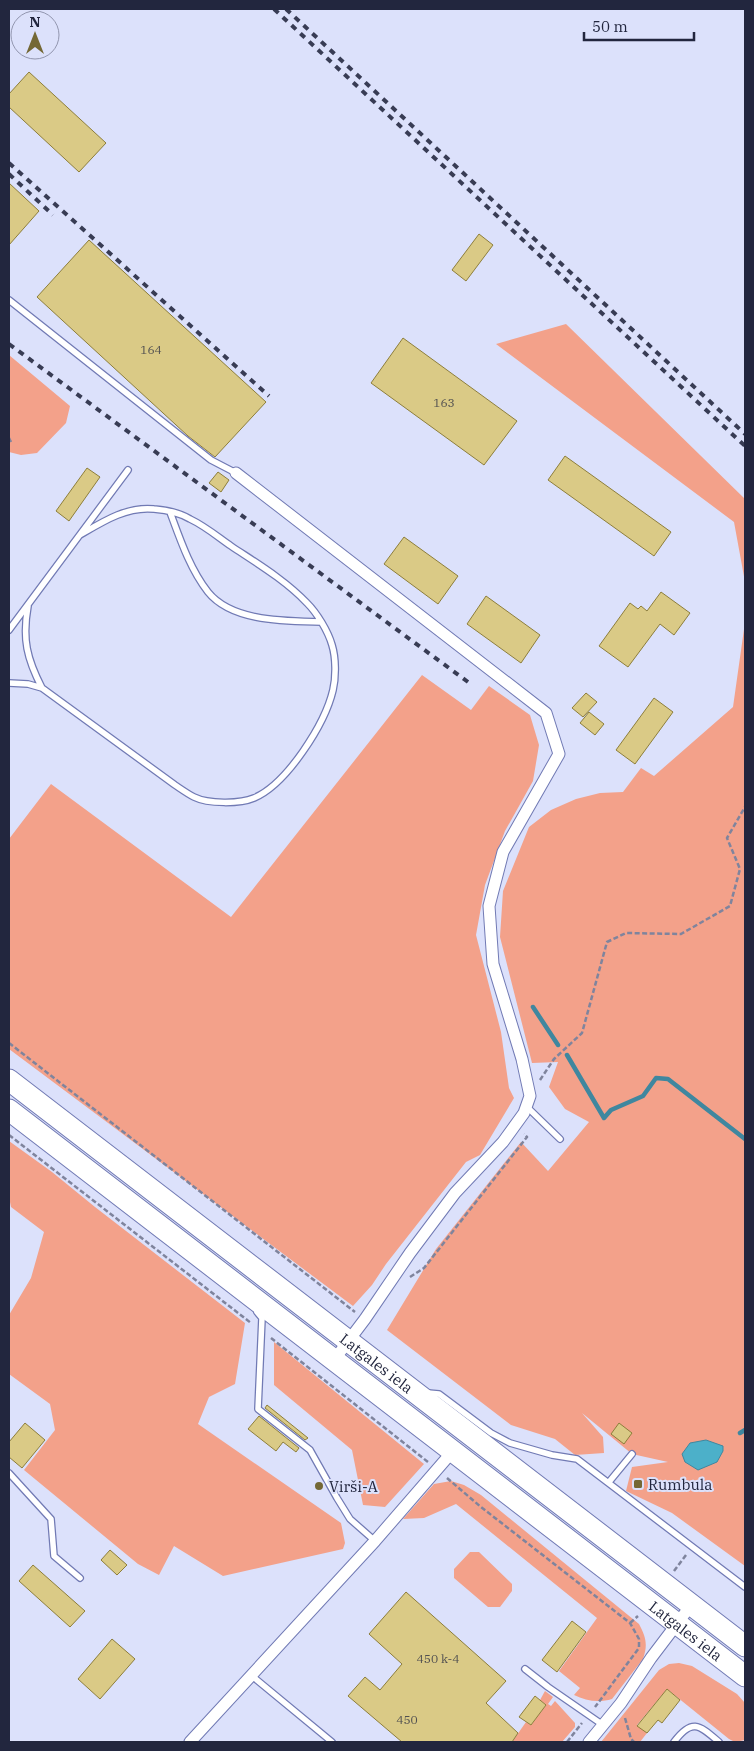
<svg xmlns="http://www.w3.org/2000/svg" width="754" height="1751" font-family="'IBM Plex Serif',serif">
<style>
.green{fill:#f3a18a}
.water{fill:#4cb0c9;stroke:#3f879f}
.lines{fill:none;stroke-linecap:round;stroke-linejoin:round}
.stream{stroke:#3f879f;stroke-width:4.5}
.building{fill:#daca86;stroke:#8d7e3b}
.lane-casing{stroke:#717ab4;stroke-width:8}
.street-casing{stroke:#717ab4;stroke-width:13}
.highway-casing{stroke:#717ab4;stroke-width:23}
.path{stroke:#7f849d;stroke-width:2.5;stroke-dasharray:5 2.5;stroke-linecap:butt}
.lane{stroke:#fff;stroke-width:5.5}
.street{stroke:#fff;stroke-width:11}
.highway{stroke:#fff;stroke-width:21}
.rail{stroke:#383c54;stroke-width:4;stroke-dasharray:6 6;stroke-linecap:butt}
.poi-dot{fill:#746835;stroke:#dce1fb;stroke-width:2}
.labels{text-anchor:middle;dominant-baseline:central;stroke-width:4;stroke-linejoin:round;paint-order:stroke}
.number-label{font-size:12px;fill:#504f50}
.street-label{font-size:15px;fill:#22263e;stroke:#dce1fb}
.poi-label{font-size:15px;fill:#22263e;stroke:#dce1fb;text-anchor:start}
</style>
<rect width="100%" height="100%" fill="#dce1fb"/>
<path class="green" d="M566,324L745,499V582L734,522L496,344Z
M9,355L70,406L66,423L37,453L21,455L9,452Z
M745,622V1566L672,1513L626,1491L632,1467L668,1462L632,1454L582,1413L603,1437L604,1453L575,1455L555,1439L511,1425L387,1330L436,1249L521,1142L548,1171L589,1122L565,1109L549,1087L558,1062L532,1063L500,937L503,891L529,827L551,810L576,799L600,793L623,792L641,768L654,776L733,707Z
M422,675L471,710L489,686L530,715L539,745L533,781L505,831L485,885L476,935L501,1032L509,1088L514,1098L480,1155L466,1162L386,1264L372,1285L353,1306L9,1049V839L51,784L231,917Z
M9,1141L52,1172L95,1207L245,1323L235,1384L209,1397L198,1424L341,1523L345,1543L343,1549L223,1576L174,1546L159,1575L138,1564L24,1470L55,1430L50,1404L9,1374V1315L31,1278L44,1232L11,1207L9,1197Z
M274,1342L424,1464L385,1507L363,1505L352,1450L274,1385Z
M451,1481L464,1485L481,1495L639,1624C646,1637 648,1645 643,1659L612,1699C599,1703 586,1701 574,1695L580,1688L559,1671L597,1618L456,1504L424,1518L403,1519L434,1484Z
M470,1552H479L512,1584V1591L500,1607H488L454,1578V1569Z
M679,1663L692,1666L737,1694L745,1703V1740L735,1742L729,1739L667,1689L637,1725L647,1733L640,1742H601L659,1670L669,1664Z
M545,1691L553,1697L548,1704L551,1706L555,1701L575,1723V1727L562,1742H512L526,1722L531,1725L546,1705L540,1700Z"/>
<path class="water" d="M706,1440L723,1446V1451L717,1462L698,1470L685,1462L682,1454L690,1443Z"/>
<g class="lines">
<path class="stream" d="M533,1007L558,1045
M567,1055L604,1118L611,1110L643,1096L656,1078L668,1079L745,1139
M740,1433L745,1430"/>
</g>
<path class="building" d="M29,72L106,143L79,172L9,107V94Z
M9,183L39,211L9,245Z
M479,234L493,245L466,281L452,270Z
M89,240L266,402L215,457L188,436L37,297Z
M403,338L517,421L484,465L371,383Z
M565,456L671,532L654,556L548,480Z
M87,468L100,477L69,521L56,511Z
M218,472L229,480L221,492L209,483Z
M404,537L458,576L438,604L384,564Z
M661,592L690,613L674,635L660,624L628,667L599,646L630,603L638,609L641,606L647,611Z
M486,596L540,635L521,663L467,624Z
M586,693L597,702L583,717L572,708Z
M654,698L673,712L635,764L616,750Z
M589,712L604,724L595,735L580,723Z
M267,1405L308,1438L305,1440L265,1408Z
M259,1416L299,1448L296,1452L283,1442L276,1451L248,1429Z
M25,1423L45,1440L22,1468L9,1457V1442Z
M619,1423L632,1433L624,1444L611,1434Z
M110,1550L127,1565L117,1575L101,1560Z
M33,1565L85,1611L70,1627L19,1581Z
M406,1592L506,1681L486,1703L518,1733L512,1742H402L348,1696L365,1677L380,1690L402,1664L369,1634Z
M572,1621L586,1632L557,1672L542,1660Z
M112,1639L135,1659L100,1699L78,1679Z
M667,1689L680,1700L662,1723L658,1720L647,1733L637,1726Z
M535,1696L546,1705L531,1725L519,1717Z"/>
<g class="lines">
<defs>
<path id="lane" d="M9,300L211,460L236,473
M170,512C180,539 190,569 208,592C232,622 286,621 321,622
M28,606C22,639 27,659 42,688
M9,630L128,470
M9,683L28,684L42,688L175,785C181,789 188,794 194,797C208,804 240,804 254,798C287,784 325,724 333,690C336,677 336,658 332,645C328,631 317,613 307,603C285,580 258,564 231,546C218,537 205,526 190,519C180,513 166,510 154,509C127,506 102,522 80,535
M526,1106L560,1139
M257,1312L262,1318L258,1409L310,1450L337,1498L350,1519L375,1541
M428,1393L439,1394L491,1433L510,1443L552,1455L577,1459L745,1587
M9,1473L51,1519L54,1556L80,1578
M609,1482L632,1454
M525,1669L548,1687L603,1725
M252,1676L332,1742
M674,1742C692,1718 699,1725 719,1742"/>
<path id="street" d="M236,473L546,713L559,754L503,852L489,906L493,964L522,1059L530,1096L524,1113L503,1142L455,1193L410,1253L365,1319L334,1360
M190,1742L375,1541L453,1451
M589,1742L621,1703L651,1658L692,1604"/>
<g id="highway">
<path id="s1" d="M9,1080L745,1646"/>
<path id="s2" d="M9,1110L745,1676"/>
</g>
</defs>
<use href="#lane" class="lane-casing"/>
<use href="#street" class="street-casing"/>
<use href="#highway" class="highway-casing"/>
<path class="path" d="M9,438L11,442
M9,1043L355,1312
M540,1080L554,1059L582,1033L607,942L626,933L681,934L730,906L740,869L727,838L745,807
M9,1135L251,1323
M410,1277L424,1268L527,1137L524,1134
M271,1338L428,1462
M447,1478L481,1507L630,1623L639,1639V1648L595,1707
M674,1571L686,1555
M630,1623L638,1616
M625,1718L631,1739L634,1742
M567,1742L582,1723"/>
<use href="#lane" class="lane"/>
<use href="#street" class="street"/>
<use href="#highway" class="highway"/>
<path class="rail" d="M274,9L745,446
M286,9L745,434
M9,163L269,396
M9,174L53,215
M9,344L468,682"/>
</g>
<g class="poi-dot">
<rect x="633" y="1479" width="10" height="10" rx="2.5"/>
<circle cx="319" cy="1486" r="5"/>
</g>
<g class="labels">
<g class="number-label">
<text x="151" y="349">164</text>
<text x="444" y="402">163</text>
<text x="438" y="1658">450 k-4</text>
<text x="407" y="1719">450</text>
</g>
<g class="street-label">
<text stroke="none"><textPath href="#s1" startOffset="464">Latgales iela</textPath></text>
<text stroke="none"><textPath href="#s2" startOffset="854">Latgales iela</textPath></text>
</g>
<g class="poi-label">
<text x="648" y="1484">Rumbula</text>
<text x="329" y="1486">Virši-A</text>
</g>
</g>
<rect width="754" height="1751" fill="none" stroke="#22263e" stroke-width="20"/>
<g transform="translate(35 35)"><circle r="24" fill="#dce1fb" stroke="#9296af"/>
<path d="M0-4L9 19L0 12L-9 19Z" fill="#746835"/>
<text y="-8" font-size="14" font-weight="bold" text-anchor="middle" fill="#22263e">N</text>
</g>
<path d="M584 32v8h110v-8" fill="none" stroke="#22263e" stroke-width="2.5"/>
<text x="592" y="32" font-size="15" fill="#22263e" stroke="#dce1fb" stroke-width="4" paint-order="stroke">50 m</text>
</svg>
